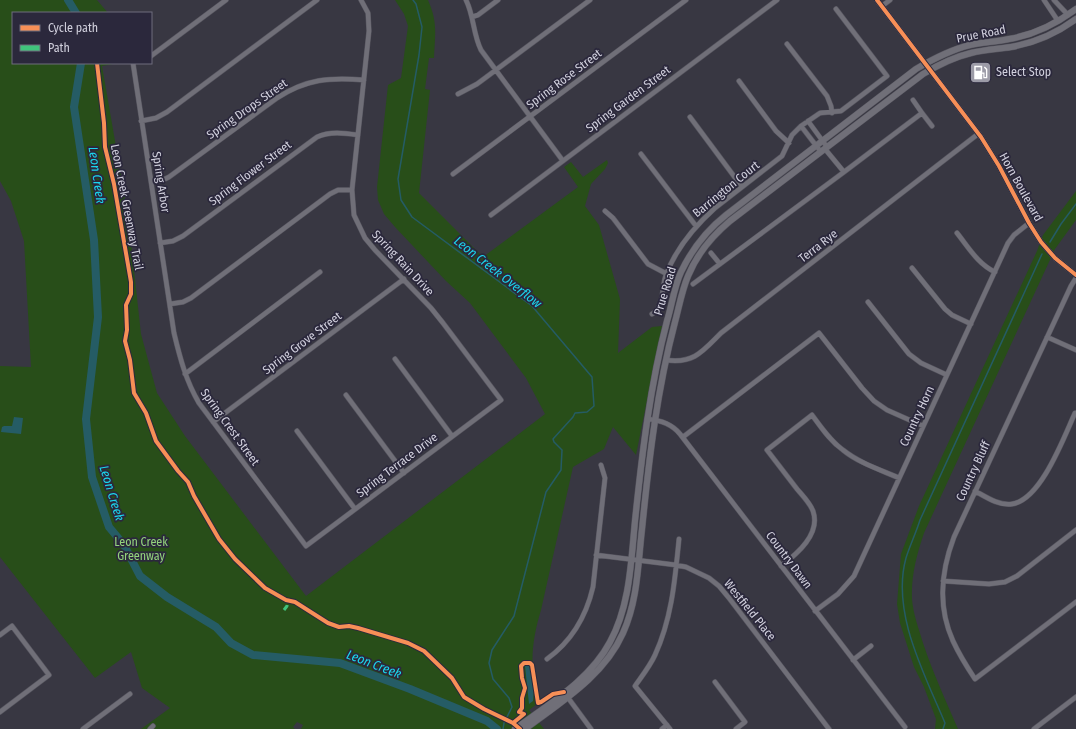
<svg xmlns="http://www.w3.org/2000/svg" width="1076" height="729" font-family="'Fira Sans Condensed',sans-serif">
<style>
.green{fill:#284e19}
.water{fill:#255c65}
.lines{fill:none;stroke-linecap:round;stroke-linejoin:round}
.stream{stroke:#255c65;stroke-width:1.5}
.river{stroke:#255c65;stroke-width:8}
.minor-casing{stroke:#56555f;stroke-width:5.5}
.tertiary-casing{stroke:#56555f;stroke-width:6}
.secondary-casing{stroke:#56555f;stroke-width:7}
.minor{stroke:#706f78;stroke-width:4.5}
.tertiary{stroke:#706f78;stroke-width:5.5}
.secondary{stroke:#706f78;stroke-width:6}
.quiet{stroke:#40c37c;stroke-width:3;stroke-dasharray:6 3;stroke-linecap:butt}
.cycleway-casing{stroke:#2b283c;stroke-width:6}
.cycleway{stroke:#f78f57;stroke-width:4}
.labels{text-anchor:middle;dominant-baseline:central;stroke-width:3.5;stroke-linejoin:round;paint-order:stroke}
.street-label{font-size:12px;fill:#d2d1de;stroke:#2b283c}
.poi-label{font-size:12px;fill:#d2d1de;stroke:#2b283c;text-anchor:start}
.park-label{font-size:12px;fill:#93d37c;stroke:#2b283c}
.water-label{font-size:13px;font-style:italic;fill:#1bd5ec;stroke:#2b283c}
</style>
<rect width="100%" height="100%" fill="#383742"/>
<path class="green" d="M0,0H97L108,13H13V63H118L102,66L128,216L141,334L157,393L185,436L306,596L545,414L526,378L470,303L446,281L395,227L384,214L378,200L377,187L388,85L401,78L408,26L404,14L395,0H428C438,23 435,33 434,58H429L425,89L430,90L419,193L483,257L578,187L564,167L571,162L583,177L607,160L608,163L605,169L591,184L585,206L599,225L620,299L618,353L652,327L662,326L636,455L613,427L604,449L573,467L541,610C535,630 531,650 533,671C535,681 539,691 541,701L529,710L544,729H301L303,725L297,722L293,727L295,729H141L170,708L142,688L131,652L95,678L0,557V366L31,367L24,241L11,201L0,181Z
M1076,191V220L1055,249L924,533C917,554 911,575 912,599C913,614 919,629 923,643C933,673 946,701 958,729H935L936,719L924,687L914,667L900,623L897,604L901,554L919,506L1037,251L1043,235Z"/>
<path class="water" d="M14,417L23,418L21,434L1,432L2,427L4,426H12Z
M530,665L534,688L533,701L529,704L525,666Z"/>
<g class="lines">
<path class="stream" d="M413,0L416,4L422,27L419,55L398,179L401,200L412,217L532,306L592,377L594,406L587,412L575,413L573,417L553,439L554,442L562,450L561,470L546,492L514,616L492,650L489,663L493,679L509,698L512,707L504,723L503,729
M1050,242L1061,224L1076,204
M943,729L945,723C924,673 891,612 906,558C910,545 916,533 920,520L1042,254"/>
<path class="river" d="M68,0L76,13
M81,63L74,107L94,240L98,317L86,419L92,477L109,527L124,545L140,576L167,597L216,627L231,643L253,655L340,663L410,689L487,721L497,729"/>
<defs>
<path id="minor" d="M466,0C474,16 473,34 481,50L563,161
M1044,0L1058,21
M1054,0L1068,15
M882,6L890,0
M472,17L478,15L498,0
M787,44L827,96L831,106L832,113
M151,56L226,0
M133,63L174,333C180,358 186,381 199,403L306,546L501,400L443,323L431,308L375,250L365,238L354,215L352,190L369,31L368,13L361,0
M739,81L776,131L789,143
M458,94L477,84L590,0
M922,113L932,126
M690,117L742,187
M141,121L156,118L167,112L317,0
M808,121L827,147
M801,126L821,152
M825,149L844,172L922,113L913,100
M641,154L696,226
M453,174L686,0
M151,182L163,180L169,177L277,98C306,79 330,77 364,80
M605,211L613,218L648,264L667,274
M491,215L777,0
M957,233C969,248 978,264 995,272
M160,243L173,241L183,236L317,137C330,131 344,133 358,135
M711,253L720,264
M912,268L945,309L952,315L971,324
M1076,278L1071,286L954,537C941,571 938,608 953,641C959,654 967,667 975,679L1076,602
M693,284L844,172
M868,302L909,354L921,363L947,375
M170,304L183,302L191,298L330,194L338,190H352
M652,314C665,307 661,288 666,275C676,248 694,227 715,208L782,156L792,135L801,126L820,113L841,111L887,76L836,9
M1047,337L1076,350
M395,359L452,436
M666,360C694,364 703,351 721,333L978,134
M185,374L320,272
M346,395L404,473
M647,419C660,420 672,424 680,434L905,727
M213,422L404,279
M297,431L355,509
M683,437L819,333L862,388L874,401L887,410L923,426
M975,491C986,497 999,506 1012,504C1041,500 1064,437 1075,413H1076
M596,555L676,565L686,567L709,578L719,586L729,598L829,729
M781,566C797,554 821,534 813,511C810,503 803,496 797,489C787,476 777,463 767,450L812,415C821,427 830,441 843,450C859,463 881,470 899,478
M943,581L989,584L1005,582L1017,576L1076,530
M815,611L838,594L854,576L1008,243L1014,235L1029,223
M0,635L12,626L49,675L0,712
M547,659C572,641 586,617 593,587L605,478L601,465
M853,660L871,646
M715,682L745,722L736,729
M566,695L591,729
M83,729L130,694
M150,729L153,726
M662,729L667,725
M670,729L635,686C642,676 650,666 655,655C672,618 675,579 679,539
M1034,729L1076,697"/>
<path id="tertiary" d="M877,0L981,137L999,166L1029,223L1041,242L1055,258L1076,275"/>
<path id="secondary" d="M515,729C549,704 590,680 610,642C630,605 631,562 635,521C642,454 650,386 667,321C672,305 674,287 681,272C692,249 707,230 726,215L916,69C933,59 950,50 970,45C983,42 996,42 1009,39C1034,35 1056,24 1076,9
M525,729C561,702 604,676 623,633C638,600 638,563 642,529C649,459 657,390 675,322C679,307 682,290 688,276C697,254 712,236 730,221L923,74C938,65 954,57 971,53C984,50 998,49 1011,47C1034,43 1057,33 1076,19"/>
</defs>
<use href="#minor" class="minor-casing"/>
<use href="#tertiary" class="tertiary-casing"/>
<use href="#secondary" class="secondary-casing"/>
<use href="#minor" class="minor"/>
<use href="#tertiary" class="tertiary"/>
<use href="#secondary" class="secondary"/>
<path class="quiet" d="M284,610L287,606L288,601"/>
<defs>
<path id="cycleway" d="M877,0L981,137L999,166L1029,223L1041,242L1055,258L1076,275
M97,63L104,123L105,147L114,184L131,282V294L126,305L127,330L125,341L130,360L134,393L146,413L156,441L178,471L188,482L194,496L219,539L235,559L265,588L286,600L295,602L328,623L339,627L349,626L358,628L408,643L424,651L452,678L464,697L484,709L513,723L520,729
M513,723L524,714L519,712L522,708V698L525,688L522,678L521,666L524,663H530L532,665L538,703L541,702L553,694L564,692"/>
</defs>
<use href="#cycleway" class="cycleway-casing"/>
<use href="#cycleway" class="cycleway"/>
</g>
<defs>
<symbol id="fuel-square" viewBox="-11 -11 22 22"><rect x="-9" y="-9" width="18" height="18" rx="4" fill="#9c9ba7" stroke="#2b283c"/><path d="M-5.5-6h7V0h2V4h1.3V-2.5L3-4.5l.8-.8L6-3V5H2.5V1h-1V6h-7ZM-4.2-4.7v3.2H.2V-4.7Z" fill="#fff"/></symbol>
</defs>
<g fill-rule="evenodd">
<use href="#fuel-square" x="968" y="60" width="25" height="25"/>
</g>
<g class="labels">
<g class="street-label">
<text transform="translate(981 34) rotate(-11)">Prue Road</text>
<text transform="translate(564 79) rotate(-37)">Spring Rose Street</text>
<text transform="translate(628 99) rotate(-37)">Spring Garden Street</text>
<text transform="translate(247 109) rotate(-35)">Spring Drops Street</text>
<text transform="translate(250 173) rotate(-37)">Spring Flower Street</text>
<text transform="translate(161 182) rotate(81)">Spring Arbor</text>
<text transform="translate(1021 187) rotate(61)">Horn Boulevard</text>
<text transform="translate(726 189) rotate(-39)">Barrington Court</text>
<text transform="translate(127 207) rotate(79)">Leon Creek Greenway Trail</text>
<text transform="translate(818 246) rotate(-38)">Terra Rye</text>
<text transform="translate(403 263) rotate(47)">Spring Rain Drive</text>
<text transform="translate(665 291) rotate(-73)">Prue Road</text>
<text transform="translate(302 343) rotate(-37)">Spring Grove Street</text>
<text transform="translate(917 416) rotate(-65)">Country Horn</text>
<text transform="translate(230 427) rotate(54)">Spring Crest Street</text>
<text transform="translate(397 465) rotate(-37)">Spring Terrace Drive</text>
<text transform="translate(973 471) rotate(-65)">Country Bluff</text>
<text transform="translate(789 560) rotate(53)">Country Dawn</text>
<text transform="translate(750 610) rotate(51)">Westfield Place</text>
</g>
<g class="poi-label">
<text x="996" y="72">Select Stop</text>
</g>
<g class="park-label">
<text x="141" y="542">Leon Creek<tspan x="141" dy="14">Greenway</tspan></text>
</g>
<g class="water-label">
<text transform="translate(97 175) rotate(82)">Leon Creek</text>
<text transform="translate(498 272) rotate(38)">Leon Creek Overflow</text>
<text transform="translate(112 493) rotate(73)">Leon Creek</text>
<text transform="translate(374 664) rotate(21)">Leon Creek</text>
</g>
</g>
<rect x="12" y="12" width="140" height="52" fill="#2b283c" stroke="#6e6c7d"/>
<rect x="20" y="25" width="20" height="6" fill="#f78f57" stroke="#6e6c7d"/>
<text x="48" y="32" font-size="12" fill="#d2d1de">Cycle path</text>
<rect x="20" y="45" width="20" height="6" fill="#40c37c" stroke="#6e6c7d"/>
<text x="48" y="52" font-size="12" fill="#d2d1de">Path</text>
</svg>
